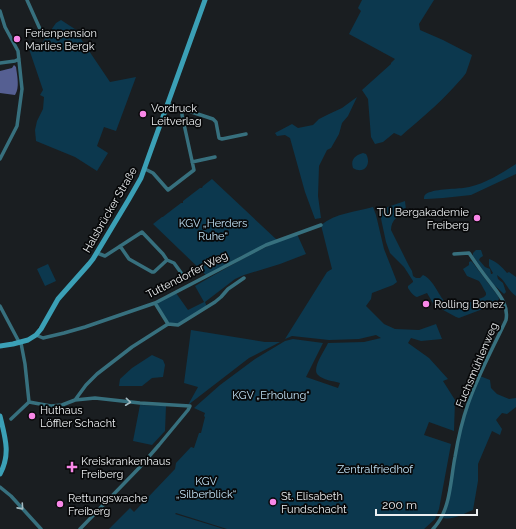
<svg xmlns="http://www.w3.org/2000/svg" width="516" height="529" font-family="Raleway,sans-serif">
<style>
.green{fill:#0c384e}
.water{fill:#555f92}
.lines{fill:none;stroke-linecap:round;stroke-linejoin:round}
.minor{stroke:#37707e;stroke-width:3.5}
.secondary{stroke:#3ba0b6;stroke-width:5}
.oneway{stroke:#a4bcc3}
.poi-dot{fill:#f987e8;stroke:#070809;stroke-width:1.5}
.labels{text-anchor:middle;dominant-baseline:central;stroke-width:3.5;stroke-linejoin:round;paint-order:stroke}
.poi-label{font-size:11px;fill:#eceff1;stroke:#070809;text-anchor:start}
.street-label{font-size:11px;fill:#eceff1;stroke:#070809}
.park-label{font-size:11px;fill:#c0e1f5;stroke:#070809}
</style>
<rect width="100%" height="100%" fill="#1a1e21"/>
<path class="green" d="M362,0H434L419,24L420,30L443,40L472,55C470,61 468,67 466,73C463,78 458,82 454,87C438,105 419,120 401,136L394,133L383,142L375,144L371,137L368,99L362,90L391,64V63L395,59L349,34L361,11L358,8Z
M61,20L81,33L79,36L110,82L136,77L116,131L104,127L97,146L108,153L97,171L75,157L36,141L35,130L37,121L43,109L44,97L40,95L43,90L27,43H42L56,23Z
M357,97L348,116L342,123L339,134L331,148L327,150L319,166L318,196L321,218L315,219L305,192L290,138L285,135L277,136L275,133L292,124L298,128L313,125L319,119L329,114L342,108Z
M363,153L366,154C372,164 364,175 353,168C350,159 356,155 363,153Z
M516,164V174L471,195L443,198L427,199H424C424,197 424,195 426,194C433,189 454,189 463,188C482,186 500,174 516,164Z
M212,179L277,240L241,256L207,276L153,224L162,217H163L164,216L181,203H183V201L200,188H202L203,186Z
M405,201L406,210C399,215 391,220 391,230L409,266L412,271L413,276L416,278H420L423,275C437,281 439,304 455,308L484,297L486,295V293L481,284L479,281L467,276L463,269L469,265V262L471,261L473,263L498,296L499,299L496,304L459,318L456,317L434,305L427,293L417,297C413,296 410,291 408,288V286L413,282V281L404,267L390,253L386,242L380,214L382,209Z
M373,207L376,215L384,249L397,282L393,285L372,293L371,299L366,306L384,324L395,329L419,330L436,324L442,339L421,341L411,338L408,343L429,358L448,379L443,381L455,400L454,431L429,422L424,435L451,444L439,509L435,519L424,529H227L176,513L175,514L224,529H109L130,508L134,512L175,469L176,463L191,447L194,448L199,433H201L205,417L204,416L205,413L194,408L220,385L255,359L285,341L293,339L323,343L306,377L338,388L340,383C333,381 323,380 318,375C311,369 325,350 328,343L364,342L381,338L376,335L359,339L329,340L292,336L285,339L327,272L332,269L321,225C336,213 355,212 373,207Z
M297,234L306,254L280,264L244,275L235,279L205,302L207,307L178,325L168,324L155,303L176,293L188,310L204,302L195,286C228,267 261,247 297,234Z
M476,250H481L483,256L480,258L479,260L485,267L490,269L491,274H492L493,273L489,266V259C496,261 502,267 507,273L509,272L516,277V296C507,290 507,282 497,275L498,279L503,283L506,292L504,294L493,284L473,256V253Z
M48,264L56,281L45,286L37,269Z
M191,330L265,342H280L249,358L188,405L198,387L184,383Z
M152,355L163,360L165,365L163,377L152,378L142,386H119L120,379L132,368Z
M480,376L490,380L491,388L497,394L509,399L516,398V407L507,414L502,413L496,420L502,429L500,435L492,431L478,464V481L473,510C465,513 449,522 442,517L444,513L454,459L468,405Z
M140,405L166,406L165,431L152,445L133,441Z"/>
<path class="water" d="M14,65L16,67C17,75 20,88 15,95L0,93V71L12,68Z"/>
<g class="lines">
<path class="minor" d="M27,0L40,29V36
M0,11L5,27L18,51L22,89L17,126L0,159
M0,63L15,61L19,59
M167,104L213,119L216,122L219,138L222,139L246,134
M192,162L215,157
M145,169L153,173L168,190L194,170L182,115V110
M120,246L129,259L152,272H154L167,260
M97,253L105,256L142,232L163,254L167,260L174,263L182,274
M155,303L168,324
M0,306L18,340L19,343
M36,335L43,338L64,333L85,327L155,303L266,245L321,225
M75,400L95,398L140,403L190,406L188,410L159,445L139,468L80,529
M29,402L51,406L62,405L75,400L86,385L97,374L132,347L168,324L178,325L215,302L221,297L228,289L244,278
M11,419L29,402L25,364L21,343
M0,487L11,496L41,529
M433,529C451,510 450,482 455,457C458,439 462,421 468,404C478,375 493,348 506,320C509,304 498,293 489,281C482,272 475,262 469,253L454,254"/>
<path class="secondary" d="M0,346L13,344L28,340L36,335L41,329L58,299L89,264L93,259L129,199L141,178L151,150L205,0
M0,416C5,437 11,454 0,474"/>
</g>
<defs><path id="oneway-chevron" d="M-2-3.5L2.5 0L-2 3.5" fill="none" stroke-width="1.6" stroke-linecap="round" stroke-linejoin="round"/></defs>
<g class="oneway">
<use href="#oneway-chevron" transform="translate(128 402) rotate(6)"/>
<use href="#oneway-chevron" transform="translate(21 507) rotate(48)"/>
</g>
<g class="poi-dot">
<circle cx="17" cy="39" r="4"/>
<circle cx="143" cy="114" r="4"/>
<circle cx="477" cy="218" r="4"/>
<circle cx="426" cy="304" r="4"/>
<circle cx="32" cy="416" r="4"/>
<path d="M70 461h4v4h4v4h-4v4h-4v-4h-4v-4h4z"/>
<circle cx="273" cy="502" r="4"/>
<circle cx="60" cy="504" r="4"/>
</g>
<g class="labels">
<g class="poi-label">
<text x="25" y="33">Ferienpension<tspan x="25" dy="13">Marlies Bergk</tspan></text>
<text x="151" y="108">Vordruck<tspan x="151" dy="13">Leitverlag</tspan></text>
<text x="469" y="212" text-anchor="end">TU Bergakademie<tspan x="469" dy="13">Freiberg</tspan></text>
<text x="434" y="304">Rolling Bonez</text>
<text x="40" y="410">Huthaus<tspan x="40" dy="13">Löffler Schacht</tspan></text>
<text x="81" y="461">Kreiskrankenhaus<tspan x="81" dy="13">Freiberg</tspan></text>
<text x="281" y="496">St. Elisabeth<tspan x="281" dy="13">Fundschacht</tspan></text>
<text x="68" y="498">Rettungswache<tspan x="68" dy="13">Freiberg</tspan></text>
</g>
<g class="street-label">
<text transform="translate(110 210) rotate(-60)">Halsbrücker Straße</text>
<text transform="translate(187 275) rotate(-27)">Tuttendorfer Weg</text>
<text transform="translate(477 365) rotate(-67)">Fuchsmühlenweg</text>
</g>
<g class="park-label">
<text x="213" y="223">KGV „Herders<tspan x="213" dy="13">Ruhe“</tspan></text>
<text x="271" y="395">KGV „Erholung“</text>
<text x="375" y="469">Zentralfriedhof</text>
<text x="206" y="481">KGV<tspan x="206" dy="13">„Silberblick“</tspan></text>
</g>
</g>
<path d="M376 509v6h101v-6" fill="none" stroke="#eceff1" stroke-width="2"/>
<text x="382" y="509" font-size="12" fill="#eceff1" stroke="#070809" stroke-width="3" paint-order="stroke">200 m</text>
</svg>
